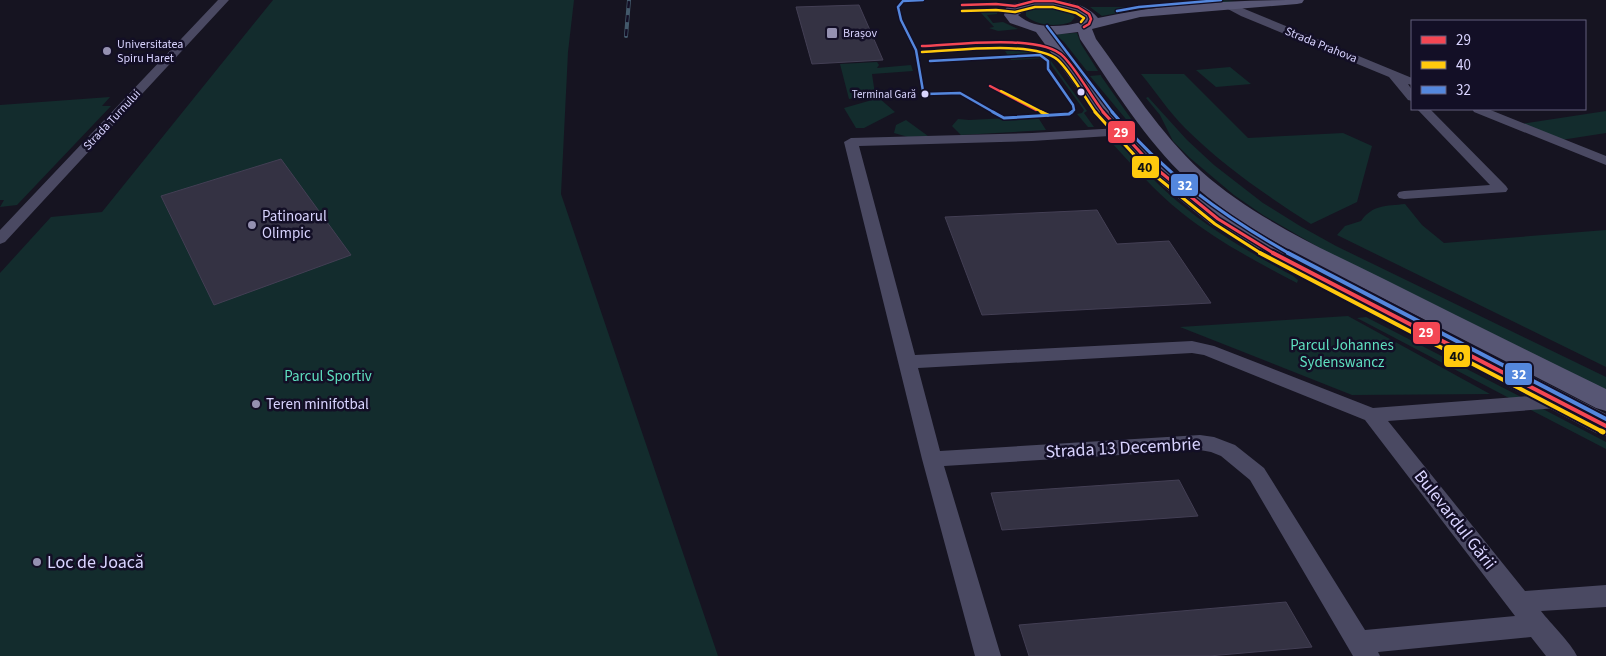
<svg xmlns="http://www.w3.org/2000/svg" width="1606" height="656" font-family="'Source Sans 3',sans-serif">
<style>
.green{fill:#132c2d}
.building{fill:#343243;stroke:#433f54}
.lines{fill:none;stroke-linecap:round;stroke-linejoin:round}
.street{fill:#4a4962;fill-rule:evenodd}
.secondary{fill:#575674;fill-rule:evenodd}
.rail-casing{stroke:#43596b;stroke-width:4}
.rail{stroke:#130f26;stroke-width:2.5;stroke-dasharray:7;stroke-linecap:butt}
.bus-1-far2-casing{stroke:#130f26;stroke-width:5}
.bus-1-far1-casing{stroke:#130f26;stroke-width:6}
.bus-1-casing{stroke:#130f26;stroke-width:8}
.bus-2-far3-casing{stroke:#130f26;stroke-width:5}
.bus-2-far2-casing{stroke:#130f26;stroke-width:6}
.bus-2-far1-casing{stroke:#130f26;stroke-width:8}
.bus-2-casing{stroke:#130f26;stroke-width:9}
.bus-3-far2-casing{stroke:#130f26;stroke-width:5}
.bus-3-far1-casing{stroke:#130f26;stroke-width:6}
.bus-3-casing{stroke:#130f26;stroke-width:8}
.bus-1-far2{stroke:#f34653;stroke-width:2.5}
.bus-1-far1{stroke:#f34653;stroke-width:3}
.bus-1{stroke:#f34653;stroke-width:4}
.bus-2-far3{stroke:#ffc90d;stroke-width:2.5}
.bus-2-far2{stroke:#ffc90d;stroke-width:3}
.bus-2-far1{stroke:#ffc90d;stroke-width:4}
.bus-2{stroke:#ffc90d;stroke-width:5}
.bus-3-far2{stroke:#5487dd;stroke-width:2.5}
.bus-3-far1{stroke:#5487dd;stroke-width:3}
.bus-3{stroke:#5487dd;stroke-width:4}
.poi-dot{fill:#9591b1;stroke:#130f26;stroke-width:2}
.bus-dot{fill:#d9d4ff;stroke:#130f26;stroke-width:2}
.labels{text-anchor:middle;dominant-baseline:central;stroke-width:5;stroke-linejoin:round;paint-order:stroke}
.far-bus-label{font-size:11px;fill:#d9d4ff;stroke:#130f26;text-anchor:end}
.far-poi-label{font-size:12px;fill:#d9d4ff;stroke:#130f26;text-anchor:start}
.far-street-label{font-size:12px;fill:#d9d4ff;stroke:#130f26}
.poi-label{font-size:15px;fill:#d9d4ff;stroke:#130f26;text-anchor:start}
.park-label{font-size:15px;fill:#5fe0c0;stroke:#130f26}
.near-street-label{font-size:18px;fill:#d9d4ff;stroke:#130f26}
.near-poi-label{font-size:18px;fill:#d9d4ff;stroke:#130f26;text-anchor:start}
.line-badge{stroke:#130f26;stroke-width:2}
.badge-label{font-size:14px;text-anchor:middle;font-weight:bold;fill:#fff}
.pale-badge-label{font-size:14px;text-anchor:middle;font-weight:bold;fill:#111}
</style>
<rect width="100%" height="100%" fill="#161421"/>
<path class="green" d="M273,0H574L568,52L561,194L718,656H0V273L51,217L102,212Z
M1220,0L1236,1L1133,10L1102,16L1090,7H1129Z
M1041,6L1067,10L1075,17L1071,22C1057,27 1037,26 1026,16V10Z
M984,8H997V14L987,15L993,23L1003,22L1018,29L998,31L989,28L994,27L981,13H975L974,11Z
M1077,33L1081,44L1098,71H1087L1064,42L1055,34Z
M1033,49L1043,52L1051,61L1087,111L1084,113L1094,127H1088L1077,114L1082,113L1084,110L1046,58L1011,60L1005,51Z
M877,62L879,65L877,68L911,65L913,71L872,74L875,94L849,99L840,64Z
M1230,67L1251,84L1216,87L1196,70Z
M1141,74H1184L1248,138L1343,133L1372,146L1357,202L1311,224C1266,195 1223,166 1185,128C1169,112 1156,92 1141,74Z
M1101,75V76L1134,123L1130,124L1090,76Z
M110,97L102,106H111L17,205L0,207L4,200H0V105Z
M1148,97L1187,140L1214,165L1263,203L1300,226L1336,246L1606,377V390L1337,258L1263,215L1234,195L1190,158L1173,141L1160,115L1146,98Z
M879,98L895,112L864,128H856L844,108Z
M1606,111V133L1561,140L1521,124Z
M1028,117L1039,119L1046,130L961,135L952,126L958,119L969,120Z
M906,120L928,136L908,137L894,133L896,125Z
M1106,137L1116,140C1139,165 1161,189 1188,210C1220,236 1257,256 1293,276L1298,280L1297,283C1257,262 1217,241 1182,213C1154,191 1131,163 1106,137Z
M1405,204L1422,225L1444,243L1606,230V367L1337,235L1345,226L1361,221C1372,205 1386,206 1405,204Z
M1348,316L1490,394L1352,395L1180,327Z
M1366,317L1523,398L1511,399L1357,318Z
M1541,408L1606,442V449L1529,409Z"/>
<path class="building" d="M859,5L883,60L812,64L796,7Z
M281,159L351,255L214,305L161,196Z
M1097,210L1117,244L1169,241L1211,303L982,315L945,217Z
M1179,480L1198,516L1002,530L991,493Z
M1286,602L1312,647L1209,656H1029L1019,625Z"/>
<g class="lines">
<path class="street" d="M218,0H229L5,242L0,244V230Z
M1230,3L1412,78V85L1408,84L1412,90V101L1408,100L1389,77L1241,16L1226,8V4Z
M1417,109H1430L1506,186L1508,189L1506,192L1404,199L1399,198L1397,195L1399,192L1404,191L1490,185Z
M1472,109H1488L1606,156V165L1474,112Z
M1120,128L1125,129L1126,132L1125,135L1032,141L859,146L915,355L1192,341L1214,346L1373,408L1557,394L1564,396L1567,401L1564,406L1557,408L1388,421L1525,591L1606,585V607L1541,611C1551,624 1571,643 1577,656H1546L1531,637L1378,652L1380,656H1353L1250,480L1221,456L1211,452L1200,450L944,466L1001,656H975L922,459L844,142L851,138L1032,133ZM1192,353L1204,355L1365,420L1515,616L1365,630L1264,468L1235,445L1214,437L1200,435L940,451L918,368Z"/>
<path class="secondary" d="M1034,0C1056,0 1083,0 1098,18C1166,3 1234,0 1304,0L1302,3L1297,4L1140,17L1092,29L1096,39C1129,84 1160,133 1201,171C1255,219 1323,249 1386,280C1459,317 1533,353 1606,389V411L1596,408C1521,369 1446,331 1371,292C1308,260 1241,229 1188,180C1145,140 1113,87 1080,39L1078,32L1054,35L1109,108L1145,146L1177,178L1226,214L1281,248L1606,414V436L1596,433L1265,258L1210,224L1163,186L1131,154L1097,116L1036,32L1010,23L1004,15L1006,8L1012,4ZM1053,8L1072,11L1083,19L1082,22C1062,27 1035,30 1018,15L1028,9Z"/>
<defs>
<path id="rail" d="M626,36L629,0"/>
</defs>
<use href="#rail" class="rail-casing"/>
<use href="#rail" class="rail"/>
<defs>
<path id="bus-1-far2" d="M962,5L996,4L1015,6L1034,1H1054L1078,7L1089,14L1091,19L1089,24L1084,27
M922,46C954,45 1042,33 1064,57C1079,73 1090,95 1104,113
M990,86L1036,110"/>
<path id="bus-1-far1" d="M1103,112L1153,166L1218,219L1275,254"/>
<path id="bus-1" d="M1273,253L1606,426"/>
<path id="bus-2-far3" d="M962,11L996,10L1015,12L1035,7H1053L1076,13L1084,18L1081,22
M922,52C954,51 1034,40 1058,60C1070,71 1086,99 1096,113
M1001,91L1044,113"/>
<path id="bus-2-far2" d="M1041,112L1048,115
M1095,112L1148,170L1215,224L1262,254"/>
<path id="bus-2-far1" d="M1260,253L1603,432"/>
<path id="bus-2" d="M1601,431L1603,432"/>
<path id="bus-3-far2" d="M923,0L903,1L898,7L901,20L916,50L923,91L925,94L960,93L995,113
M1117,11L1139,7L1221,0
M1047,26L1113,113
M930,61L1040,55L1048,61V69L1073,105L1074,110L1070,113"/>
<path id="bus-3-far1" d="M993,112L1004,118L1069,114L1072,112
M1112,112C1162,172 1223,216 1290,254"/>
<path id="bus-3" d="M1288,253L1606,419"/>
</defs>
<use href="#bus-1-far2" class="bus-1-far2-casing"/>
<use href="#bus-1-far1" class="bus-1-far1-casing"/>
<use href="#bus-1" class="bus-1-casing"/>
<use href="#bus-2-far3" class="bus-2-far3-casing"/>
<use href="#bus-2-far2" class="bus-2-far2-casing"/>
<use href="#bus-2-far1" class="bus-2-far1-casing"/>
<use href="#bus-2" class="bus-2-casing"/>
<use href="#bus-3-far2" class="bus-3-far2-casing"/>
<use href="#bus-3-far1" class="bus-3-far1-casing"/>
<use href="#bus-3" class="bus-3-casing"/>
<use href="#bus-1-far2" class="bus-1-far2"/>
<use href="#bus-1-far1" class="bus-1-far1"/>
<use href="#bus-1" class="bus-1"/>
<use href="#bus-2-far3" class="bus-2-far3"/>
<use href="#bus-2-far2" class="bus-2-far2"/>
<use href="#bus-2-far1" class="bus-2-far1"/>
<use href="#bus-2" class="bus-2"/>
<use href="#bus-3-far2" class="bus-3-far2"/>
<use href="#bus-3-far1" class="bus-3-far1"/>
<use href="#bus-3" class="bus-3"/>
</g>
<g class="poi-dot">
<rect x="826" y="27" width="12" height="12" rx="2.5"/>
<circle cx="107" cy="51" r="5"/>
<circle cx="252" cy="225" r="5"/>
<circle cx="256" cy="404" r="5"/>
<circle cx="37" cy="562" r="5"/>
</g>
<g class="bus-dot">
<circle cx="1081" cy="92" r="4.5"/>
<circle cx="925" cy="94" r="4.5"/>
</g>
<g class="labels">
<g class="far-bus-label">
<text x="916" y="94">Terminal Gară</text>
</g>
<g class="far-poi-label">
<text x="843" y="33">Brașov</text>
<text x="117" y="44">Universitatea<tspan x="117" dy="14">Spiru Haret</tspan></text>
</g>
<g class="far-street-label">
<text transform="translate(1321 45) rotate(22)">Strada Prahova</text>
<text transform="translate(112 120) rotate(-47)">Strada Turnului</text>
</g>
<g class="poi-label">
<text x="262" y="216">Patinoarul<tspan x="262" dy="17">Olimpic</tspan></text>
<text x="266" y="404">Teren minifotbal</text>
</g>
<g class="park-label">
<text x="1342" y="345">Parcul Johannes<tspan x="1342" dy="17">Sydenswancz</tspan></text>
<text x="328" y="376">Parcul Sportiv</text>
</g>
<g class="near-street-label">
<text transform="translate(1123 448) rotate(-3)">Strada 13 Decembrie</text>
<text transform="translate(1455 520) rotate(52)">Bulevardul Gării</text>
</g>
<g class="near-poi-label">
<text x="47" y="562">Loc de Joacă</text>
</g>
</g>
<g class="line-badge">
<rect x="1107" y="120" width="29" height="24" rx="5" fill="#f34653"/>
<rect x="1131" y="155" width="29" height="24" rx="5" fill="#ffc90d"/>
<rect x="1170" y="173" width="29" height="24" rx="5" fill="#5487dd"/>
<rect x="1412" y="321" width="29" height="24" rx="5" fill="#f34653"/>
<rect x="1443" y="344" width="28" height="24" rx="5" fill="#ffc90d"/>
<rect x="1504" y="362" width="29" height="24" rx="5" fill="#5487dd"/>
</g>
<g class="badge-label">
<text x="1121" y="137">29</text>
<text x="1185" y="190">32</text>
<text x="1426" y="337">29</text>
<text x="1519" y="379">32</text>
</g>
<g class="pale-badge-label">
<text x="1145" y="172">40</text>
<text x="1457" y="361">40</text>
</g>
<rect x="1411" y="20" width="175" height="90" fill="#130f26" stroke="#625e7d"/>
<rect x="1421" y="36" width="25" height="8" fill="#f34653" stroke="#625e7d"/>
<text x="1456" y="45" font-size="15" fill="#d9d4ff">29</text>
<rect x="1421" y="61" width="25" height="8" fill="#ffc90d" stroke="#625e7d"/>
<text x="1456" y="70" font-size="15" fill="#d9d4ff">40</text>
<rect x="1421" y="86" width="25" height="8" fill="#5487dd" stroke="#625e7d"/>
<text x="1456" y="95" font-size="15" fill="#d9d4ff">32</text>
</svg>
